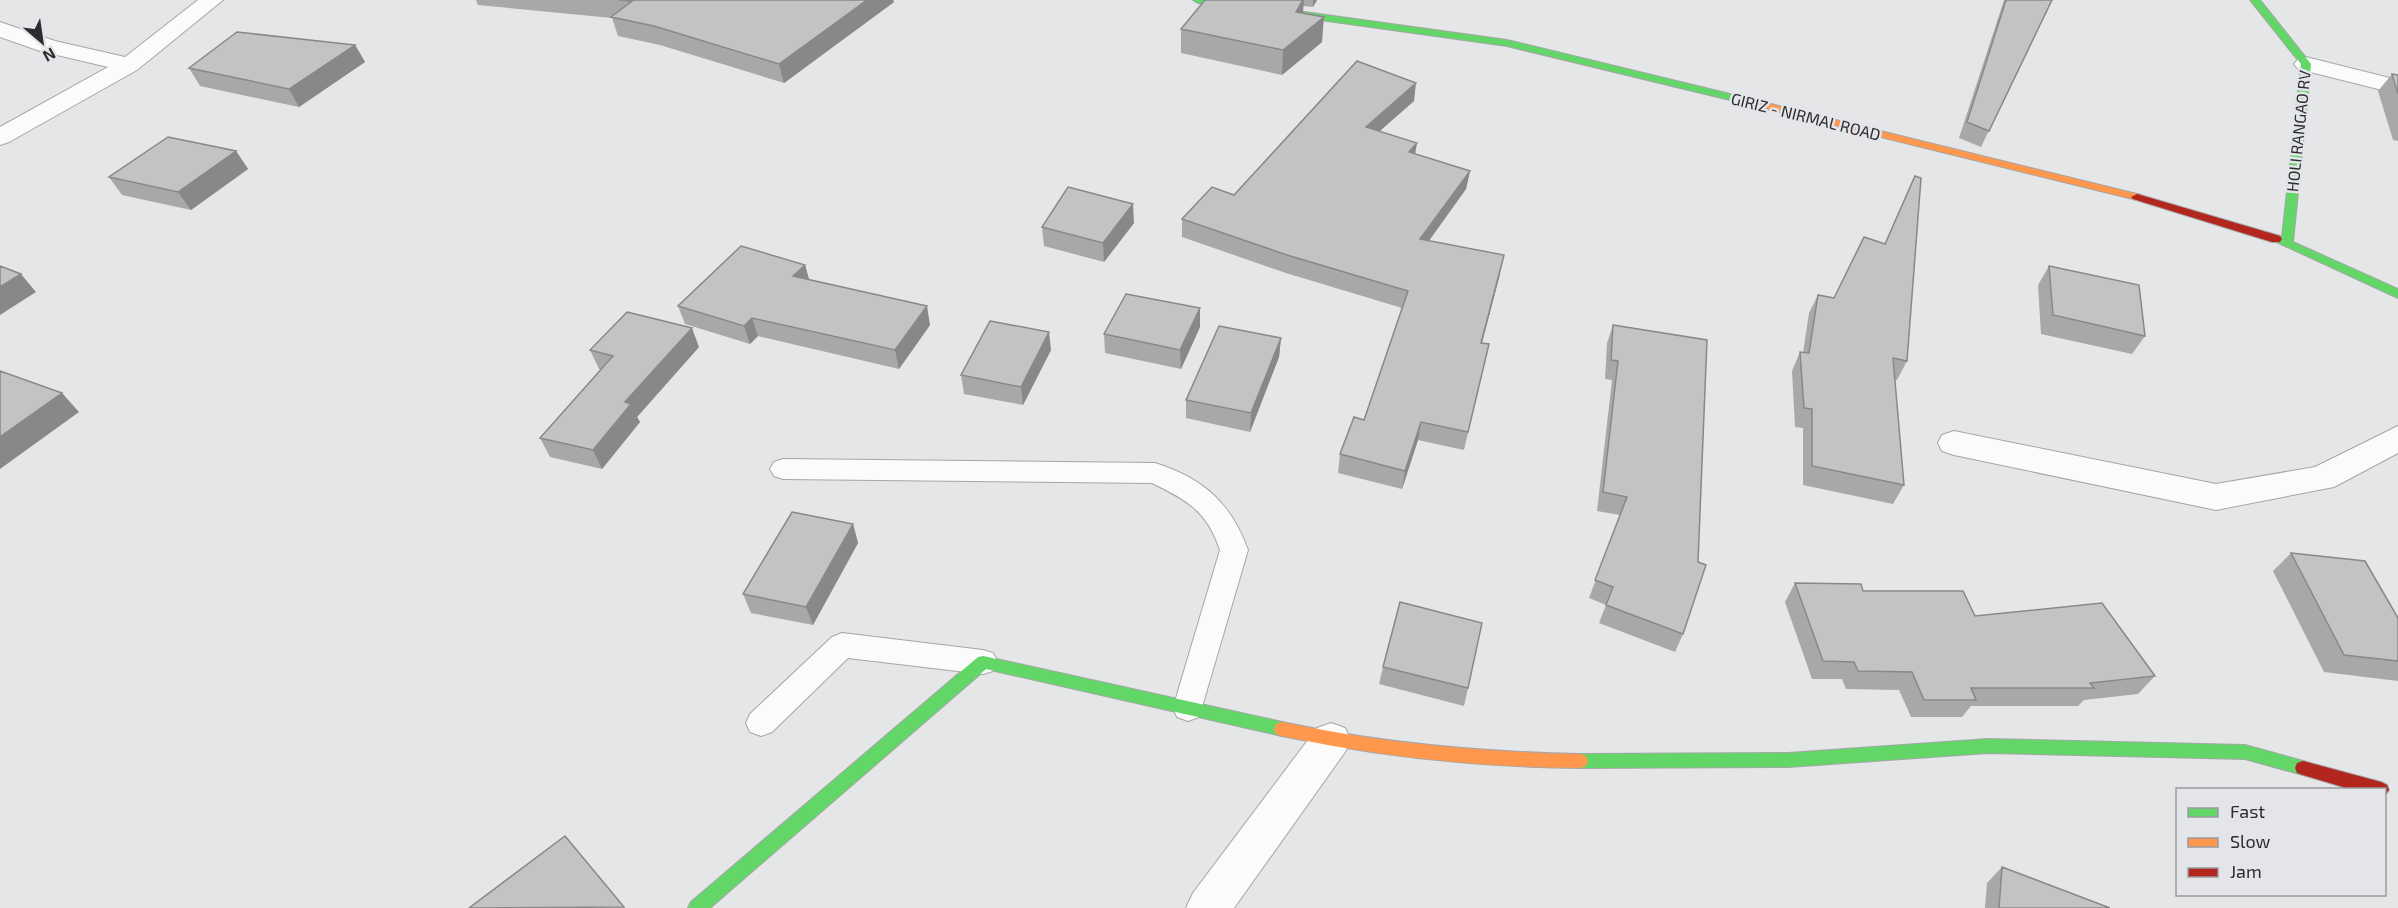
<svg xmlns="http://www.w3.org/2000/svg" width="2398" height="908" font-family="'Exo 2',sans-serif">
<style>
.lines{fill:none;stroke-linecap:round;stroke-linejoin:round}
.lane-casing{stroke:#a5a6a7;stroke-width:2}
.street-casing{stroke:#a5a6a7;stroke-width:2}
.fast-casing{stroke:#a5a6a7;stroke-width:2}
.slow-casing{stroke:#a5a6a7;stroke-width:2}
.jam-casing{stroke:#a5a6a7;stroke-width:2}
.lane{fill:#fbfbfb;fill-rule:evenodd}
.street{fill:#fbfbfb;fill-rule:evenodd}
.fast{fill:#63d668;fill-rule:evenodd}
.slow{fill:#ff974d;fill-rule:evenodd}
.jam{fill:#b3261e;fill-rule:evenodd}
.wall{fill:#a9a8a9}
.shaded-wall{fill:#898889}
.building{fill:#c4c3c4;stroke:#898889;stroke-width:1.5}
.labels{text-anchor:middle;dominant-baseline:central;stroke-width:5;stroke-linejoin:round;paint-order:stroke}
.far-street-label{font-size:16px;fill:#2c2d2e;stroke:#e4e5e8}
</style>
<rect width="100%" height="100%" fill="#e5e6e7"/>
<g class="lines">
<defs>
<path id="lane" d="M783,459L1155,463C1203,478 1231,503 1248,550L1199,717L1188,721L1177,717L1173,708L1220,550C1207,511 1187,500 1152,483L783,479L774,476L770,469L774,462Z
M842,633L983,650L993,653L998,662L993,671L983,674L848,658L772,732L761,736L750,732L746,723L750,714L832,637Z"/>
<path id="street" d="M198,0H223L137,70L9,142L0,145V127L108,67L40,51L0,37V22L55,41L125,57Z
M2306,57L2398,80V94L2298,69L2294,64L2298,59Z
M2398,426V453L2334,487L2216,510L1954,455L1942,451L1938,443L1942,435L1954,431L2216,484L2315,467Z
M1331,723L1345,728L1351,740L1345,752L1234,908H1186L1193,893L1317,728Z"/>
<path id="fast" d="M1193,0H1218L1507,40L1763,102L1768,105L1763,108L1507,46L1198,3Z
M2250,0H2260L2311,64L2293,242L2398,289V298L2270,239L2276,235L2282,237L2301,64Z
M983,656L1282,722L1288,724L1290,729L1288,734L1282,736L986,669L710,908H688L691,902L978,657Z
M1988,739L2245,745L2303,761L2309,763L2311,768L2309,773L2303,775L2245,759L1988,753L1788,767L1580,768L1574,766L1572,761L1574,756L1580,754L1788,753Z"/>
<path id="slow" d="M1763,102L2141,195L2143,197L2137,200L1759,107L1758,105Z
M1282,722C1381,743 1479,752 1580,754L1586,756L1588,761L1586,766L1580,768C1479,767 1381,757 1282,736L1276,734L1274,729L1276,724Z"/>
<path id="jam" d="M2137,194L2280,236L2282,239L2280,242H2272L2133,199L2131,197Z
M2303,761L2381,782L2387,785L2389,790L2384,796V790H2353L2303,775L2297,773L2295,768L2297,763Z"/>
</defs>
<use href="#lane" class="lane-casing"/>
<use href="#street" class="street-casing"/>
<use href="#fast" class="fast-casing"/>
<use href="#slow" class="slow-casing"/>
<use href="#jam" class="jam-casing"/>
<use href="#lane" class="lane"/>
<use href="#street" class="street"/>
<use href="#fast" class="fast"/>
<use href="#slow" class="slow"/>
<use href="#jam" class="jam"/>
</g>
<path class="wall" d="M476,0H893L894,2L784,83L660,45L618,36L612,18L478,5Z
M1205,0H1317L1313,7L1303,6V13L1322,42L1282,75L1181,53V29Z
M2004,0H2052L1981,147L1959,138Z
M355,45L365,62L299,107L200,86L189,68Z
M2392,74L2398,75V141L2393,140L2378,91Z
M1414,101L1379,131L1415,154L1470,171L1466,189L1429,241L1500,274L1482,343L1489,344L1464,450L1418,440L1402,489L1338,473L1340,454L1364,420L1402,308L1286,273L1182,237V219L1234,195Z
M236,151L248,169L191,210L122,195L109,177Z
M1915,176L1907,361L1897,380L1895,379L1904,485L1893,504L1803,485V428L1795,427L1792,371L1800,352L1803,353L1809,313L1818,295L1834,298L1885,244Z
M1134,223L1104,262L1044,246L1042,227Z
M805,265L809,279L930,325L899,369L758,336L750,344L685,324L678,306Z
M2049,266L2145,336L2132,354L2041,334L2038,285Z
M1613,325L1683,634L1675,652L1599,623L1606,605L1589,598L1620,515L1597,511L1612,380L1605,379L1607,343Z
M1200,327L1181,369L1105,353L1104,334Z
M1281,338L1279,357L1250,432L1186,418V400Z
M699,347L637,417L640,422L602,469L550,457L540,438L601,369H599L590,350Z
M1051,350L1023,405L964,394L961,375Z
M853,524L858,543L813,625L751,613L743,594Z
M2291,553L2398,618V681L2324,672L2273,571Z
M1795,583L1863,591L1975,616L2155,676L2138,694L2084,700L2078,706H1971L1962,717H1911L1899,690L1846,689L1842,679H1812L1785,602Z
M1383,667L1468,688L1464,706L1379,684Z
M2002,867L2110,908H1985L1987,883Z"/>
<path class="shaded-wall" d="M867,0H893L894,2L784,83L779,64Z
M1304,0L1302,24L1296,12Z
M1313,0H1317L1313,7Z
M1324,17L1322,42L1282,75L1283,50Z
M355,45L365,62L299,107L289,89Z
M1416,83L1414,101L1364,145L1366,127Z
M1417,143L1414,161L1409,152Z
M236,151L248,169L191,210L178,192Z
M1470,171L1466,189L1417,257L1420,239Z
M1133,204L1134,223L1104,262L1103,243Z
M1504,255L1500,274L1477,361L1481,343Z
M805,265L810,283L793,276Z
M21,274L36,292L0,315V287Z
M927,306L930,325L899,369L895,350Z
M1200,308V327L1181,369L1180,350Z
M752,318L758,336L750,344L744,326Z
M692,328L699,347L637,417L640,422L602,469L593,450L625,402Z
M1049,332L1051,350L1023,405L1021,387Z
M1281,338L1279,357L1250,432L1251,413Z
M62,393L79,412L0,469V437Z
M1421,422L1418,440L1402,489L1405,471Z
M853,524L858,543L813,625L806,607Z"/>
<path class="building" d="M619,0H867L779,64L654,26L611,17L632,1Z
M1205,0H1303L1296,12L1324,17L1283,50L1181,29Z
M2006,0H2052L1989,131L1967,122Z
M237,32L355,45L289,89L189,68Z
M1357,61L1416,83L1366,127L1417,143L1409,152L1470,171L1420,239L1504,255L1481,343L1489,344L1468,432L1421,422L1405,471L1340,454L1354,417L1364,420L1408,291L1287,255L1182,219L1212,187L1234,195Z
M2392,74L2398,75V94Z
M168,137L236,151L178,192L109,177Z
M1915,176L1921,178L1907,361L1893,358L1904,485L1812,466V409L1804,408L1800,352L1809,353L1818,295L1834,298L1864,237L1885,244Z
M1068,187L1133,204L1103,243L1042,227Z
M741,246L805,265L793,276L927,306L895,350L752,318L744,326L678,306Z
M0,266L21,274L0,287Z
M2049,266L2139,285L2145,336L2053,315Z
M1126,294L1200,308L1180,350L1104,334Z
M627,312L692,328L625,402L631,404L593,450L540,438L613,356L590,350Z
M990,321L1049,332L1021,387L961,375Z
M1613,325L1707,340L1698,562L1706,565L1683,634L1606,605L1613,587L1595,580L1627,497L1603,492L1618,361L1611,360Z
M1219,326L1281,338L1251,413L1186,400Z
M0,371L62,393L0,437Z
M792,512L853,524L806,607L743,594Z
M2291,553L2365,561L2398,618V661L2344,655Z
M1795,583L1861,584L1863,591H1963L1975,616L2102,603L2155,676L2090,683L2094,688H1971L1976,700H1924L1912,672L1858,671L1854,662L1823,661Z
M1400,602L1482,623L1468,688L1383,667Z
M565,836L624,907L469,908Z
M2002,867L2110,908H1999Z"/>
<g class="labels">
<g class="far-street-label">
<text transform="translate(1806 116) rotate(14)">GIRIZ - NIRMAL ROAD</text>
<text transform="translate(2298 131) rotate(-84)">HOLI RANGAO RV</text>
</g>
</g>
<rect x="2176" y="788" width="210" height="108" fill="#e4e5e8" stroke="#9a9b9e" stroke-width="1.5"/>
<rect x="2188" y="808" width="30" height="9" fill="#63d668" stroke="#9a9b9e" stroke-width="1.5"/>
<text x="2230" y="818" font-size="18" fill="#2c2d2e">Fast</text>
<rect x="2188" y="838" width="30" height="9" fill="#ff974d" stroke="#9a9b9e" stroke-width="1.5"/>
<text x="2230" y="848" font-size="18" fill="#2c2d2e">Slow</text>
<rect x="2188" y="868" width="30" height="9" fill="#b3261e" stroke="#9a9b9e" stroke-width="1.5"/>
<text x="2230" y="878" font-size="18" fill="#2c2d2e">Jam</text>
<g transform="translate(42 42) rotate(151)" stroke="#e4e5e8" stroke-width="4.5" paint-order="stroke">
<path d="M0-4.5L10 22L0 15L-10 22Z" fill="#2c2d2e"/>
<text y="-9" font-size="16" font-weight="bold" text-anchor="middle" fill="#2c2d2e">N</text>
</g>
</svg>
